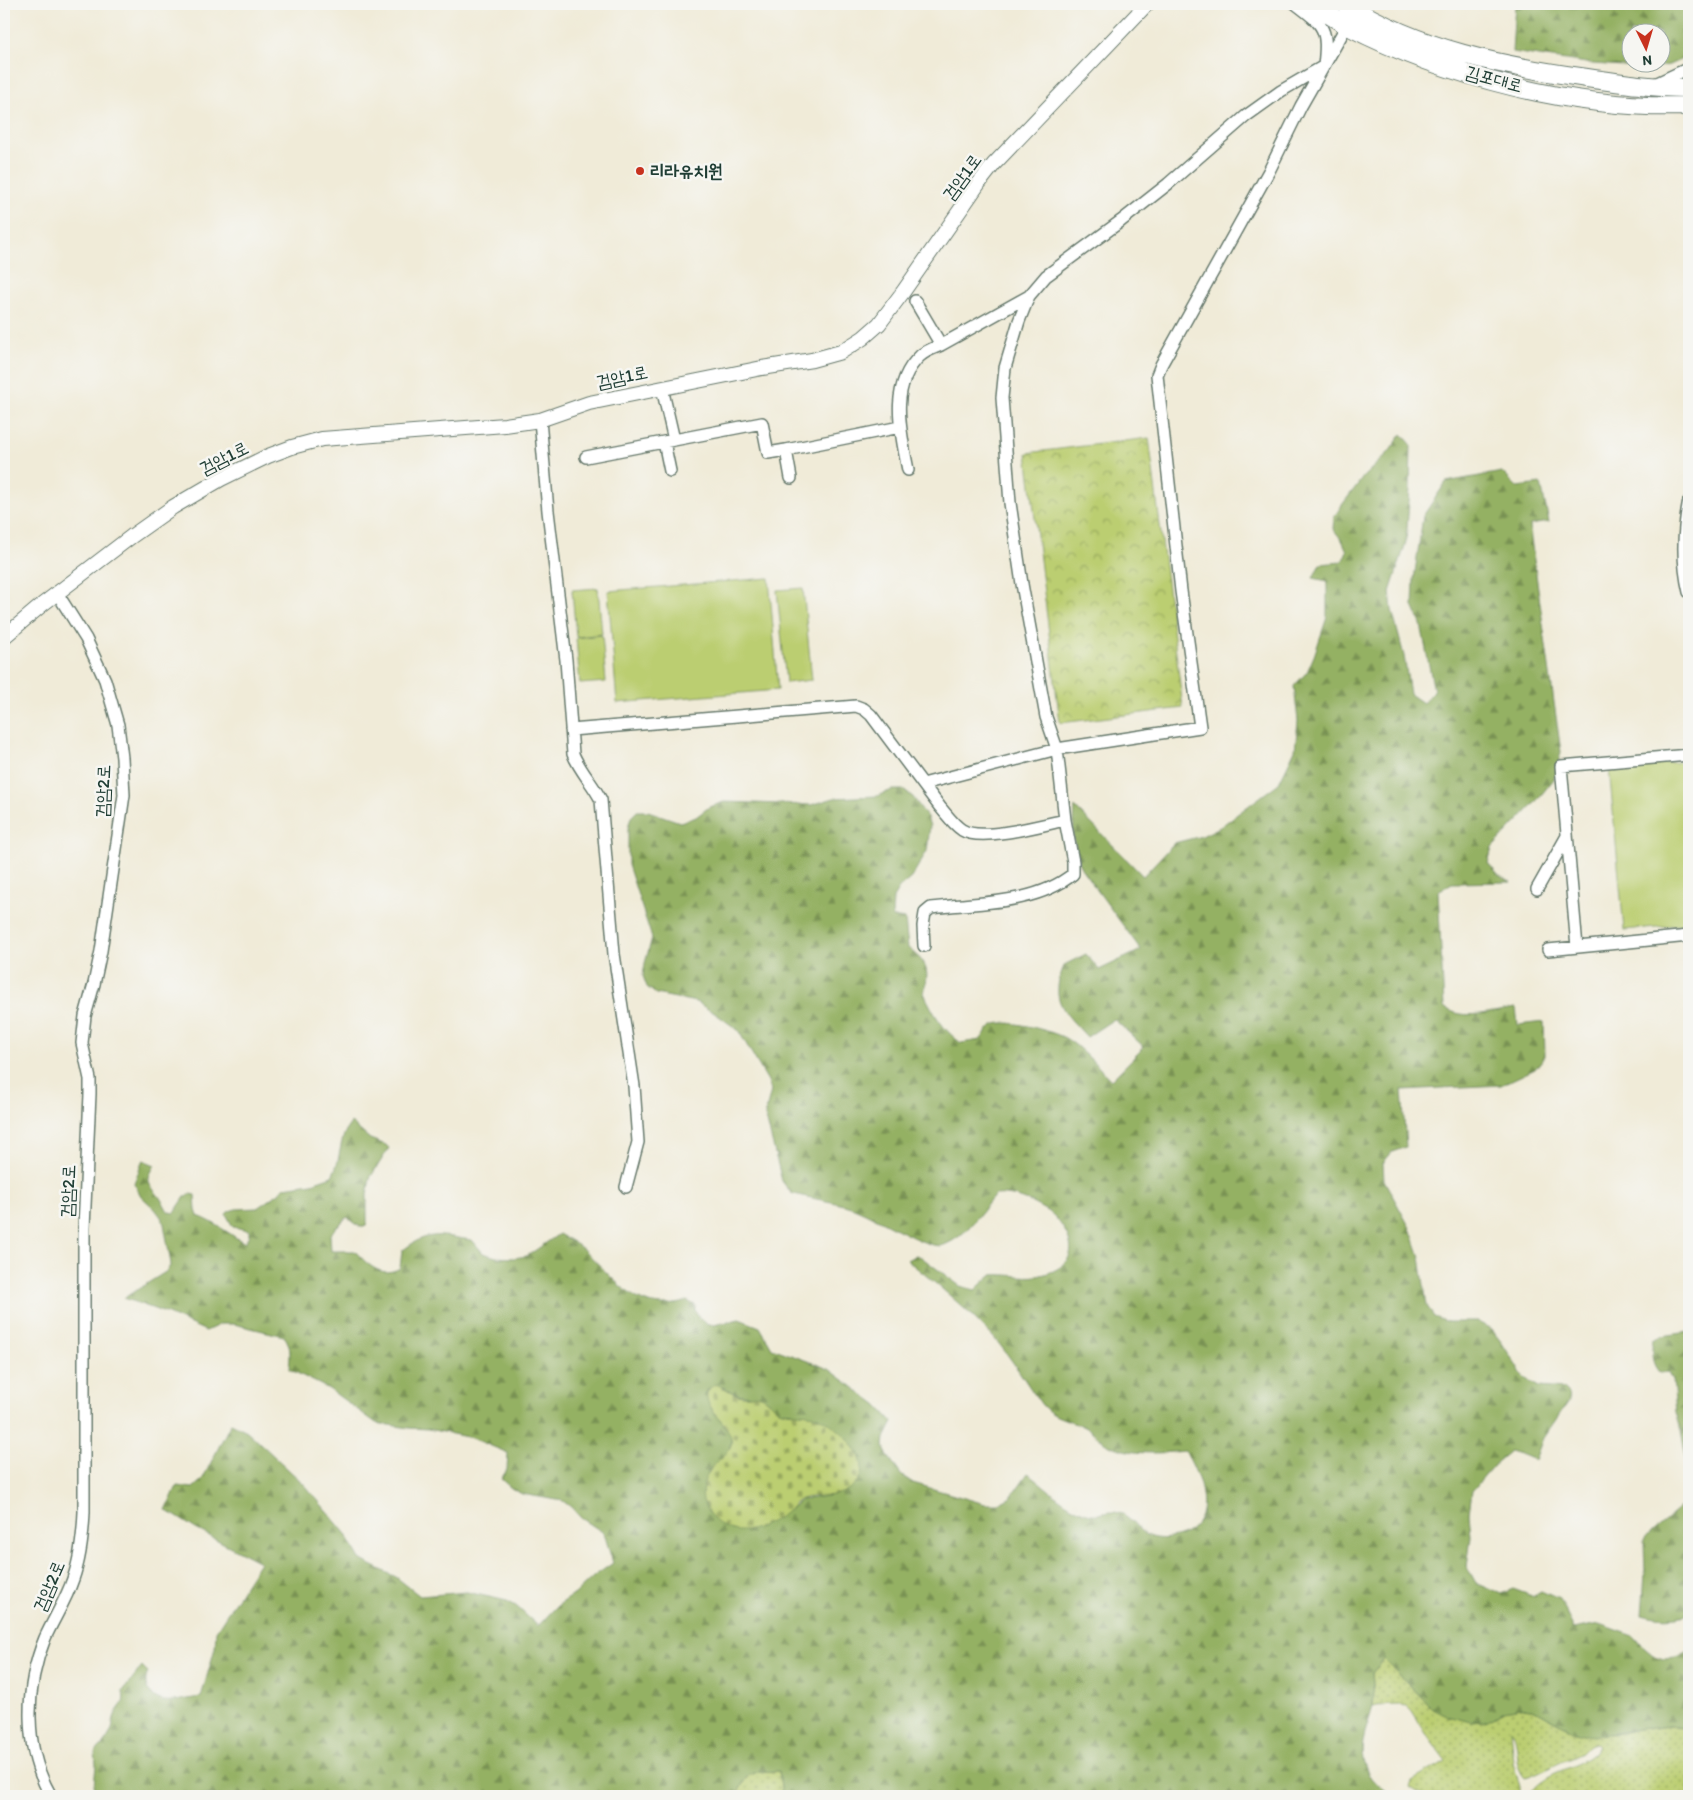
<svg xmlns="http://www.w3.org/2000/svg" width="1693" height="1800" font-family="Itim,'Poor Story',sans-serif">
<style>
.grass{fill:url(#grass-dots);stroke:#6d8652}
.forest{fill:url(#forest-firs);stroke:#5a774c;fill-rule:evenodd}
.cemetery{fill:url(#cemetery-stones);stroke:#6d8652}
.park{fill:url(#park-crowns);stroke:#6d8652}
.pitch{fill:#bbce71;stroke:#6d8652}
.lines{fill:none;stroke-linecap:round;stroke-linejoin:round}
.minor-casing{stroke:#687a6d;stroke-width:14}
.tertiary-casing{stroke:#687a6d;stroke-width:16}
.primary-casing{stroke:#687a6d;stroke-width:20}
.minor{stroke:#fff;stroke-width:11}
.tertiary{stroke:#fff;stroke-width:14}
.primary{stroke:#fff;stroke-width:18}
.poi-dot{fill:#c8321e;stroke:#f6f6f2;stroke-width:2}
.labels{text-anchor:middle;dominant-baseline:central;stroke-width:5;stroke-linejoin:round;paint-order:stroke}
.street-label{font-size:18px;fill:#1f3d34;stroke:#f6f6f2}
.poi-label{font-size:18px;font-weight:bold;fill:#1f3d34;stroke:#f6f6f2;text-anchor:start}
</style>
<defs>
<pattern id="grass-dots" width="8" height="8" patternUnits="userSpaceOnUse" patternTransform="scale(1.25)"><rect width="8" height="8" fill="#bbce71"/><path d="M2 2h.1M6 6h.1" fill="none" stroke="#97a85e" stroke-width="1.8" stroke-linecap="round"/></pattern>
<pattern id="forest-firs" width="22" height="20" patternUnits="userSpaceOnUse" patternTransform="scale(1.25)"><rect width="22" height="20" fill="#94b163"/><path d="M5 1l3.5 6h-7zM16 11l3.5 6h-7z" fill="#789152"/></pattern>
<pattern id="cemetery-stones" width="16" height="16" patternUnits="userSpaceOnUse" patternTransform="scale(1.25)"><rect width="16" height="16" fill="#bbce71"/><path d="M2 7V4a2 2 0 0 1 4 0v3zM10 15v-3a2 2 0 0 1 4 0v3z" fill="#97a85e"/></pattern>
<pattern id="park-crowns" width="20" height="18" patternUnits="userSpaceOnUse" patternTransform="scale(1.25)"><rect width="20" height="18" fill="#bbce71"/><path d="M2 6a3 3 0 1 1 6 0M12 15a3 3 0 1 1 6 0" fill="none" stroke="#97a85e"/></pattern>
</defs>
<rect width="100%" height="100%" fill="#f6f6f2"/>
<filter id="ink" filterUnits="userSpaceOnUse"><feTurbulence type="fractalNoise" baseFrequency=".02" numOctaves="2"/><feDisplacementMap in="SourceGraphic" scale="10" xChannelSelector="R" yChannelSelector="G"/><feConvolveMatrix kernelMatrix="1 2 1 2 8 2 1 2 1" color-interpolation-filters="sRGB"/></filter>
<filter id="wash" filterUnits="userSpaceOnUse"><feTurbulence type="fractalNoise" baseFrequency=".0096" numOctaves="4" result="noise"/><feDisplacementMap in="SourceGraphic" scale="20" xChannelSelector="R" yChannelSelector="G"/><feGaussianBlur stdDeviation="1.12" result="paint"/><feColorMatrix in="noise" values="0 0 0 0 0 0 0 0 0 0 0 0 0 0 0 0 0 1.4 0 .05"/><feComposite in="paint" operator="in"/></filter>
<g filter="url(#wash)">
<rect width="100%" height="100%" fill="#f0ebd8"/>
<path class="grass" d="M1384,1659L1432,1708L1486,1721L1504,1711L1520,1708L1533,1709L1575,1732L1614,1734L1643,1729L1670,1726L1689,1729V1796H1529C1541,1768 1588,1769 1598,1746L1594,1743L1589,1745L1581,1753L1529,1777L1525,1778C1512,1764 1520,1743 1510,1729L1513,1762L1520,1787V1793L1515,1796H1423L1410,1787L1412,1781L1446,1761L1430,1740L1412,1711L1407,1706L1400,1705L1373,1706L1374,1696L1372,1673Z
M779,1771L782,1794L784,1796H736L747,1776L758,1772Z"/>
<path class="forest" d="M1515,4H1689V56L1669,65L1654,68L1593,64L1512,52ZM1630,32H1660V62H1630Z
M1402,434L1411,444L1410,488L1406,542L1390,592L1392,610L1404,656L1410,694L1423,703L1434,691L1421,624L1413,606L1414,579L1423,516L1446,482L1502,472L1517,487L1541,484L1549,522L1530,525L1531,539L1561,752L1554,779L1533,805L1492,848L1488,863L1498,875L1511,882L1452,883L1438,891L1444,1007C1463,1022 1493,1011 1516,1008L1518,1025L1544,1022L1545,1056L1535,1069L1501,1085L1402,1090L1406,1147L1392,1152L1383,1163L1384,1180L1410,1228L1420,1257L1427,1306L1434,1317L1448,1322H1478L1491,1329L1502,1343L1522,1375L1530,1382L1539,1387L1563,1389L1568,1394L1569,1401L1543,1438L1535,1460L1523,1455L1510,1451L1497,1462L1472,1491L1469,1513L1471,1537L1467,1567L1476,1583L1501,1594L1513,1589L1532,1596L1541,1591L1559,1599L1574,1629L1600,1624L1634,1636L1642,1645L1654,1655L1665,1658L1677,1657L1689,1651V1729L1670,1726L1592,1736L1575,1732L1533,1709L1520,1708L1504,1711L1486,1721L1471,1722L1448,1716L1432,1708L1384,1659L1372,1673C1373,1683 1374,1694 1373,1704C1371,1717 1365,1729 1363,1741C1359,1769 1372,1785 1395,1796H784L782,1794L779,1771L758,1772L747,1776L736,1796H93L96,1765L95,1752C102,1746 108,1739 112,1729C113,1725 113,1718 116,1713C122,1702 125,1706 123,1691L142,1666L148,1672C142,1686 149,1698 165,1701C177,1702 190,1698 201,1697L215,1648L216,1631L260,1562L196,1529L166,1510L177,1486L193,1488L202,1480L231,1423L247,1431L305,1485L345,1533L360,1559L365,1562L396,1577L420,1596L467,1592L507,1601L516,1606L538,1626L557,1606L575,1594L593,1577L613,1563L604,1533L581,1518L571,1507L563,1501L522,1494L511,1488L501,1479L507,1470L508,1453L472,1438L428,1429L409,1428L376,1423L329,1389L289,1369C290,1357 292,1346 284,1336L234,1324H221L206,1331L168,1314L124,1298L167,1271L171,1264L164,1224L161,1217L155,1209L141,1196L134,1183L143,1160L155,1165C142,1186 152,1184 162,1201C165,1205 166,1209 169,1212L174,1213L185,1197L190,1194L195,1195L196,1210L198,1216C215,1222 229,1234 245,1243L249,1235V1230L233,1227L226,1214L229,1211L236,1209L257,1208L279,1193L284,1187L312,1183L332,1176C342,1159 338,1137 351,1123L370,1139L386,1145L389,1148L370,1178L367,1195V1224L364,1227H360L347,1217L330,1234L331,1251H355C367,1264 381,1279 400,1268L402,1251C429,1229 440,1236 472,1240L483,1253L496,1257L514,1258L527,1256L559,1234C569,1240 580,1245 588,1254C619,1283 639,1317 687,1301L695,1305V1311L699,1318L706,1323L714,1325L739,1319L760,1327L772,1348L829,1369L878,1406L893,1422L885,1438L884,1446L888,1456L901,1475L913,1483L985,1504H998L1011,1497L1028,1473C1045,1486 1070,1511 1092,1514C1101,1515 1110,1510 1119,1513C1132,1516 1136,1530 1148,1536C1158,1540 1172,1539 1182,1535C1218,1519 1199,1475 1185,1451C1161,1453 1133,1456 1110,1445C1100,1441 1095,1432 1085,1427C1070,1419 1054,1419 1042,1405C1026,1383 1013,1360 995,1339C968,1310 938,1285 907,1260L916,1255L921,1257L960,1286L975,1290L991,1275C1009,1273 1028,1280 1045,1274C1069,1267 1078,1252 1064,1229C1059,1222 1054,1214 1046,1210C1031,1201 1012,1193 995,1195C979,1213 968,1236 944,1245C933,1249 909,1235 898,1230C884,1223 869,1214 854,1208C833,1201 811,1199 791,1193L782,1181L765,1114L771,1091L768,1081L738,1030L716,1014L696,1002L656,994L647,987L643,976L645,963L652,938L628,865V828L631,817L637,811H648L680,822L696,817L709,807L724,802L811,805L834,798L877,796L892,790H903L913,797L927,817L930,826L927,851L911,878L899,888L893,898L892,917L905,919L908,948C927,963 930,969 924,993C933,1013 943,1030 961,1043L980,1040C984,1036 988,1028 993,1025C1005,1018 1052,1031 1065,1038C1080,1046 1098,1067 1111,1080L1144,1047L1114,1019L1087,1037C1075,1023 1056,1008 1058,988C1058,980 1062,972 1064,965L1086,954L1099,970L1141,950L1081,868L1073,836L1075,807L1143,876L1174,843L1202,836L1220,827L1279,783L1295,750L1298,721L1294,686L1307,672L1314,656L1327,617V581L1313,578L1320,564L1342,562L1347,551L1342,540L1333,529L1334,517L1342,505L1364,476L1389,452ZM724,1387C742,1400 748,1392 765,1399C770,1400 771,1404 774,1407C780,1412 786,1411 793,1412L833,1495L801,1500L782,1515L749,1530H732L721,1525L708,1472L729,1450L731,1442V1434L711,1408L706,1394L709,1388Z
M1689,1332V1475L1681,1430L1676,1412L1673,1380L1669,1372L1660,1373C1651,1364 1651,1352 1653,1340L1662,1336Z
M1689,1500V1614C1671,1619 1661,1619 1642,1614L1645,1574L1644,1540L1652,1531Z"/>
<path class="cemetery" d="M715,1384C725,1387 733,1395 743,1396C749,1397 755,1394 761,1396C769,1399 772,1406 779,1410C788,1414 802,1412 813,1415C839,1423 884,1466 849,1489C835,1499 816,1494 801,1499C794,1502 788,1512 781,1516C771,1523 754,1531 742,1531C724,1532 707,1517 703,1500C700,1486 707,1472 717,1462C722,1457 728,1453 731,1445C736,1423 688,1401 715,1384Z"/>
<path class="park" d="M1149,438L1183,708L1060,723L1027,453Z"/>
<path class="pitch" d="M769,578L778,690L617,703L608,591Z
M598,588L602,634L576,637L572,590Z
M803,588L812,680L786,683L777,590Z
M602,635L606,682L580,684L576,638Z
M1689,761V924L1624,930L1609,768Z"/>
</g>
<g filter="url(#ink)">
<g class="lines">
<defs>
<path id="minor" d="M1655,84L1689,68
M915,301L941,345L1029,296
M662,388L674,440
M540,420L548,511L566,660L573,754C580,771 593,784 601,800L614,954L634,1086L638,1142L626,1187
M664,442L670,471
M586,457L762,423L768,453L786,450
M908,470C901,433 888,386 920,356C925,351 934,348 941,345
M791,478L786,450L900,427
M1689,501C1683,530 1682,563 1689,592
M571,730L856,706L864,709L871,715L940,807C947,815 953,824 962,830C981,842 1042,825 1065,820
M923,784L1057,749L1200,727L1181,591L1157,375L1161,365L1269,171L1301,106L1350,20
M1537,889L1567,836
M924,946L923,926L925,913L931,908C978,902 1035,905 1073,874V862L1065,820L1057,749L1046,717L1022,584L1010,503L1002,398L1005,368L1019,321L1029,296L1046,276L1121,221L1168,184L1246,116L1281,91L1324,66C1328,29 1325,26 1296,4
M1577,947L1561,766L1689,755
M1548,950L1689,936
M51,1796C23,1748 25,1687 45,1638C54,1618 66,1600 73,1579C81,1557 83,1535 84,1512V1228L90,1094V1079L82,1043L85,1016L94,984L101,951L124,795L122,758L118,725L105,680L86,639L57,593"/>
<path id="tertiary" d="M4,637L43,604L132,536L173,507L221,479L268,456L292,447L322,439L505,425L540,420L589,403L762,368L812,360L841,352L863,338L879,324L903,292L979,183L994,164L1147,4"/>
<path id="primary" d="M1312,4C1324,11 1336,19 1348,26C1446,77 1578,110 1689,106
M1346,4C1421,50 1501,66 1587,78C1621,83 1655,88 1689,88"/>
</defs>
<use href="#minor" class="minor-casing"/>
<use href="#tertiary" class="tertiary-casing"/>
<use href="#primary" class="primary-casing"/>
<use href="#minor" class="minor"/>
<use href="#tertiary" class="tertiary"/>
<use href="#primary" class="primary"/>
</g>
</g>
<circle class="poi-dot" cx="640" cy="171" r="5"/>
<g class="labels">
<g class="street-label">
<text transform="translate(1494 79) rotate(15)">김포대로</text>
<text transform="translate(962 177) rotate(-54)">검암1로</text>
<text transform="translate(622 377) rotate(-12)">검암1로</text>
<text transform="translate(224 458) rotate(-27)">검암1로</text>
<text transform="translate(103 791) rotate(-88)">검암2로</text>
<text transform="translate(68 1191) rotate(-88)">검암2로</text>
<text transform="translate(49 1586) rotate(-67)">검암2로</text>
</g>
<g class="poi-label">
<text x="650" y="171">리라유치원</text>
</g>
</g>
<rect width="1693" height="1800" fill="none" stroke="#f6f6f2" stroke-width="20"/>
<g transform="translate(1646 48) rotate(175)"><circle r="24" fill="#f6f6f2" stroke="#a0aca6"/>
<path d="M0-4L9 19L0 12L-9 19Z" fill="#c8321e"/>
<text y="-8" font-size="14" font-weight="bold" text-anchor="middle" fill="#1f3d34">N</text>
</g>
</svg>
